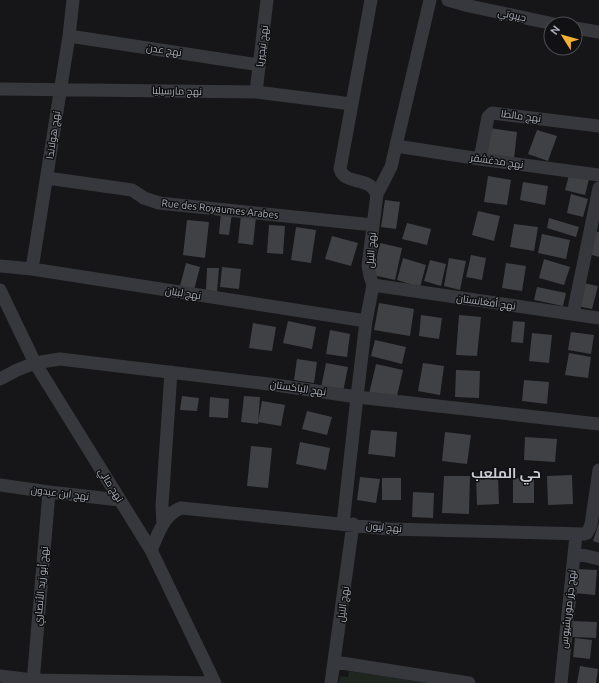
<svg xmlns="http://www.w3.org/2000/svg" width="599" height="683" font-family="Ubuntu,Cairo,sans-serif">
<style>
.green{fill:#1e261f}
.building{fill:#404145}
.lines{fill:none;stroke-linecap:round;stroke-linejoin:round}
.minor{stroke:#37383d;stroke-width:13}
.labels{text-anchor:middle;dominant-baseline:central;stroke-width:3;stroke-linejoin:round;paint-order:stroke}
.street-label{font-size:10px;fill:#a8adb8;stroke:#111113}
.district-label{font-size:14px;font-weight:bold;fill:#c9ccd4;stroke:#111113}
</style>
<rect width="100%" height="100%" fill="#161618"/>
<path class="green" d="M349,671L426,683H339L340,676L348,677Z"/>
<path class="building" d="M489,128L517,132L514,159L485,156Z
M537,130L557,136L548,161L528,154Z
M569,175L589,179L585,195L565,190Z
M488,176L511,180L507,205L484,202Z
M523,182L548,186L545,205L520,200Z
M571,194L588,199L583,217L567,213Z
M385,200L400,202L396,229L381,227Z
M478,211L500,216L494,241L472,235Z
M221,212L232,213L229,235L219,234Z
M241,215L256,217L253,245L238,243Z
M549,218L579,227L576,237L547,228Z
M187,220L209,222L205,258L183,255Z
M407,223L431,229L427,245L402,239Z
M514,224L538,227L534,251L510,247Z
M269,225L285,226L283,254L267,253Z
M296,227L316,230L311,263L291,260Z
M594,231L599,232V257L589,254Z
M542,234L570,240L566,259L538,253Z
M332,236L358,243L351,266L325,259Z
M380,243L402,248L395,280L373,275Z
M471,255L486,258L482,280L466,277Z
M403,258L426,265L420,287L397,280Z
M449,258L466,261L460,290L444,286Z
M544,259L570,267L564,285L539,278Z
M430,260L446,264L441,286L424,281Z
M186,263L200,267L194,290L180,286Z
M506,263L526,266L522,291L502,288Z
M222,267L241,269L239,289L220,287Z
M207,268H219L217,292L206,291Z
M583,283L598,286L592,309L577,306Z
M537,287L566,293L563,306L534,300Z
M379,303L414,309L410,336L374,330Z
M421,315L442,318L439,339L419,336Z
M459,315L481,317L477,356L456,355Z
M288,321L316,327L312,349L283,343Z
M513,321L525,322L523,343L511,342Z
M253,323L276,327L272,351L249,348Z
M330,330L350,334L347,357L326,354Z
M571,332L594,335L591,354L568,350Z
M532,333L552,335L549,363L529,361Z
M375,340L406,347L402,364L371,356Z
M569,353L591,357L588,378L565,375Z
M297,359L317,362L314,383L294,380Z
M326,363L348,367L343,392L321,388Z
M423,363L444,366L440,395L418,391Z
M376,364L403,370L396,400L369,394Z
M456,370L480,371L479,398L455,397Z
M524,380L549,382L547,404L522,401Z
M182,396L199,398L197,411L180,410Z
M244,396L260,397L258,424L241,422Z
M210,397L229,399L228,418L209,417Z
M262,401L285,405L281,426L258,422Z
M307,411L332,417L327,435L302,429Z
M371,430L397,432L395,457L368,454Z
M445,432L471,435L467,464L442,461Z
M525,437L557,439L555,462L524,460Z
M300,442L330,448L326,470L296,464Z
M251,446L272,448L268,488L247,486Z
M498,475L499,504L477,505L476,476Z
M572,475L573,504L548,505L547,476Z
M444,476H470L469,514L442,513Z
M360,477L380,479L376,503L357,500Z
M382,478H401V500H382Z
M513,478L534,479V503H513Z
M413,492L434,493L433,518L412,517Z
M599,523V543L593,541Z
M577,569L597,570L595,595L574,593Z
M572,621L597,622L596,638L572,637Z
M575,638L592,640L590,659L573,657Z
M580,666L598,669L596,683H577Z"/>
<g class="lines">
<path class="minor" d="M448,0L469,6L554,24
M575,28L599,32
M69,36L259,65
M0,89L256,92L352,104
M256,92L267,0
M396,146L480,159L599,175
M480,159L488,117L492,113L599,126
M47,178L132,190L144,198L159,203L373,225
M377,194L391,167L430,0
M0,266L32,269L366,321
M32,269L69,36L73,0
M373,285L599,318
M0,290L35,363L151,550L215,683
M573,314L599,188
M0,379L17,370L35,363L60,359L269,384L357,397L599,424
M0,485L49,492L120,500
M163,524L162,505L171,372
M343,524L357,397L366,321L373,285L370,276L368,266L377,194C375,191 373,187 369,185C359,179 344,182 340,169L371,0
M151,550C158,535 164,514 181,508L389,529L584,534L587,533L591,525L599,470
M574,553L599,559
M335,662L469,683
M0,676L33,680L214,683
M33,683L49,492
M331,683L353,524
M561,683L576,535"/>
</g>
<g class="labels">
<g class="street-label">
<text transform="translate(512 15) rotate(12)">جيبوتي</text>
<text transform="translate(262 46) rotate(-83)">نهج نيجيريا</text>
<text transform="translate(164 50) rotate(9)">نهج عدن</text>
<text transform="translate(177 91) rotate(1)">نهج مارسيليا</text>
<text transform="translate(521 116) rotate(7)">نهج مالطا</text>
<text transform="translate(53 135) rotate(-82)">نهج هولاندا</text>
<text transform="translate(497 161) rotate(8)">نهج مدغشقر</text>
<text transform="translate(220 209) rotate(6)">Rue des Royaumes Arabes</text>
<text transform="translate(371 250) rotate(-86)">نهج النيل</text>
<text transform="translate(183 293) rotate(9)">نهج لبنان</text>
<text transform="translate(486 302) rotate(8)">نهج أفغانستان</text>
<text transform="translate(298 388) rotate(8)">نهج الباكستان</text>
<text transform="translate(111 485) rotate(58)">نهج مالي</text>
<text transform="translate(60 493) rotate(7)">نهج ابن عبدون</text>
<text transform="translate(384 527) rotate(5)">نهج ليون</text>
<text transform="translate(41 586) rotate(-85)">نهج أبو زيد الأنصاري</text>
<text transform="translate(343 604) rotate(-82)">نهج النيل</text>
<text transform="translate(568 609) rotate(-84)">نهج جزر موريشيوس</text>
</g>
<g class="district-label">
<text x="506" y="473">حي الملعب</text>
</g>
</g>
<g transform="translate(563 36) rotate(307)"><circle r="19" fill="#111113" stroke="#4d4f55"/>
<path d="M0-3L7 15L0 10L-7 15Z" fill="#f2b134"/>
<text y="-6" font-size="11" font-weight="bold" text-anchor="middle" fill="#a8adb8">N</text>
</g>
</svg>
